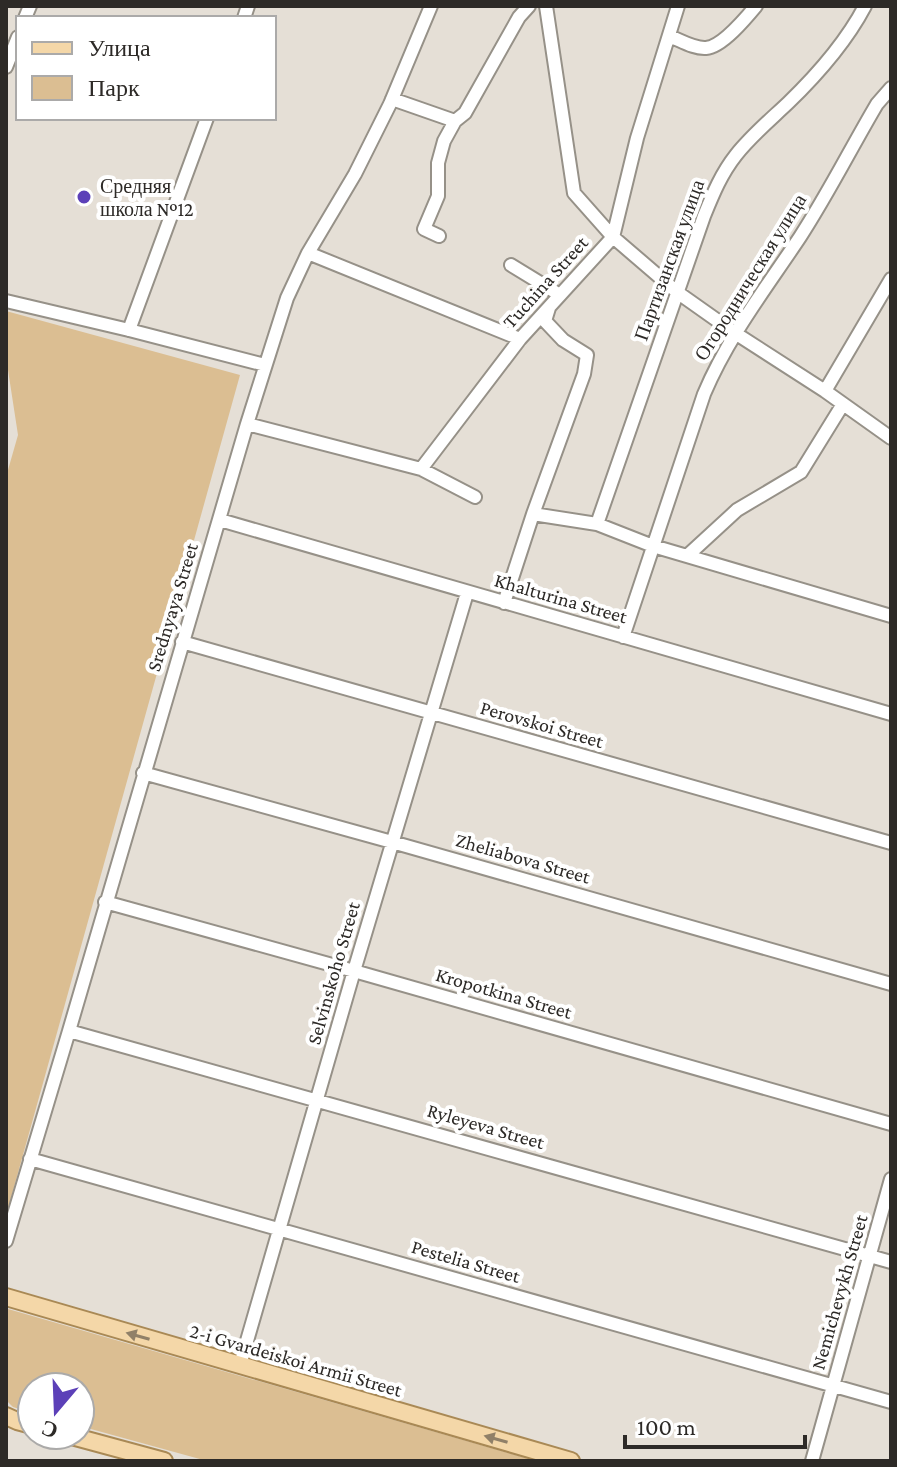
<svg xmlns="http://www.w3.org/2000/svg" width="897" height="1467" font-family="'Crimson Pro',serif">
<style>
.green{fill:#dbbe92}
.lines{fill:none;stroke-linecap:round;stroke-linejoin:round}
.minor-casing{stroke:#969188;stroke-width:16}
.major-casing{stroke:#a98955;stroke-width:20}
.minor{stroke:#fff;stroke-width:12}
.major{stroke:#f4d7a8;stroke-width:16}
.oneway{fill:#908068}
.poi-dot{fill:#5c40b8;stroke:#fff;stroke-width:3}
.labels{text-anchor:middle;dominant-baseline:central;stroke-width:8;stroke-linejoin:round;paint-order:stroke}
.poi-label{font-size:20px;fill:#2d2a27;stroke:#fff;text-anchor:start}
.street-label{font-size:20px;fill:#2d2a27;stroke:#fff}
</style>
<rect width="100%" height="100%" fill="#e5dfd6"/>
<path class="green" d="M6,311L240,375L6,1216V477L18,435L6,357Z
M8,1309L536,1461H207L80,1426V1387H32V1413L13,1407L6,1400V1310Z"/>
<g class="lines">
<defs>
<path id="minor" d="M546,6L574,193L613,237L677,292L735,333L825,391L891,438
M25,18L30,6
M244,18L248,6
M669,36C680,40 694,49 706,48C722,47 746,18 756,6
M6,67L18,37
M392,99L455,121
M439,236L424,229L438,196V163L444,141L455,121L465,113L519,17L529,6
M308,253L520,339
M511,265L560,295
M6,301L129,330L265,365
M129,330L207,118
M825,391L891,279
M247,424L421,469L475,497
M421,469L520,339L613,237L637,138L678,6
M533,514L597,524L653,546L891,616
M220,520L891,714
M597,524L704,216C713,194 721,174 736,155C751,136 770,120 788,103C817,75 846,42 865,6
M687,556L737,510L801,472L843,404
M504,603L533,514L584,374L587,355L563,340L545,321L549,308
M623,637L704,394C728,337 766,288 800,237C828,194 851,148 877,104L891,88
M182,642L891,843
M143,773L392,842L891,984
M105,902L354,971L891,1124
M69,1031L891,1262
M30,1159L891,1402
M6,1241L69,1031L247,424L287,298L308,253L355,174L390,104L431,6
M240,1365L354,971L467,593
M812,1461L891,1179"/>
<path id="major" d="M6,1297L571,1461
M6,1416L17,1421L32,1425
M68,1435L164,1461"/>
</defs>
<use href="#minor" class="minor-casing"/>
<use href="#major" class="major-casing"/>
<use href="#minor" class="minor"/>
<use href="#major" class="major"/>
</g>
<defs><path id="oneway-solid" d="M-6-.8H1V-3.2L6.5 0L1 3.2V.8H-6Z" transform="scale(2)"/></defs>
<g class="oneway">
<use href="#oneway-solid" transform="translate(138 1336) rotate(-164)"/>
<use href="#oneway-solid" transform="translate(496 1439) rotate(-164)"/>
</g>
<circle class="poi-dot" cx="84" cy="197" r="8"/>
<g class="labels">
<g class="poi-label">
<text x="100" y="186">Средняя<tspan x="100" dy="23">школа №12</tspan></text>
</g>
<g class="street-label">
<text transform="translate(669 260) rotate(-70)">Партизанская улица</text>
<text transform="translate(750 277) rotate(-58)">Огородническая улица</text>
<text transform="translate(545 282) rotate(-48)">Tuchina Street</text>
<text transform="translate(561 598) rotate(16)">Khalturina Street</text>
<text transform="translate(172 607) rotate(-73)">Srednyaya Street</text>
<text transform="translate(542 724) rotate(16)">Perovskoi Street</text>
<text transform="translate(523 858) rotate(16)">Zheliabova Street</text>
<text transform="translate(333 973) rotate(-74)">Selvinskoho Street</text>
<text transform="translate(504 993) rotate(16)">Kropotkina Street</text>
<text transform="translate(486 1126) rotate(16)">Ryleyeva Street</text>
<text transform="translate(466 1261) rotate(16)">Pestelia Street</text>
<text transform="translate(839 1292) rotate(-74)">Nemichevykh Street</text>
<text transform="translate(296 1360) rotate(16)">2-i Gvardeiskoi Armii Street</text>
</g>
</g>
<rect width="897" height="1467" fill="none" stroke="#2d2a27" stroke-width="16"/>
<rect x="16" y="16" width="260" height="104" fill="#ffffff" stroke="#abaaa9" stroke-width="2"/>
<rect x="32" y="42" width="40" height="12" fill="#f4d7a8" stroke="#abaaa9" stroke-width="2"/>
<text x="88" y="56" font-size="24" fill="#2d2a27">Улица</text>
<rect x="32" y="76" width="40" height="24" fill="#dbbe92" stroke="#abaaa9" stroke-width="2"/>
<text x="88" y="96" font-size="24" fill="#2d2a27">Парк</text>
<g transform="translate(56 1411) rotate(199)"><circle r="38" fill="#ffffff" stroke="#abaaa9" stroke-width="2"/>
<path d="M0-6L14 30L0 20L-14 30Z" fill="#5c40b8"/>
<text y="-12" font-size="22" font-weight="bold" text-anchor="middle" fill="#2d2a27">С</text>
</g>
<path d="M625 1435v12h180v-12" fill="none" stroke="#2d2a27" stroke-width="4"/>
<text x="637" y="1435" font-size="24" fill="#2d2a27" stroke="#ffffff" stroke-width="6" paint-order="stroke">100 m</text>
</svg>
